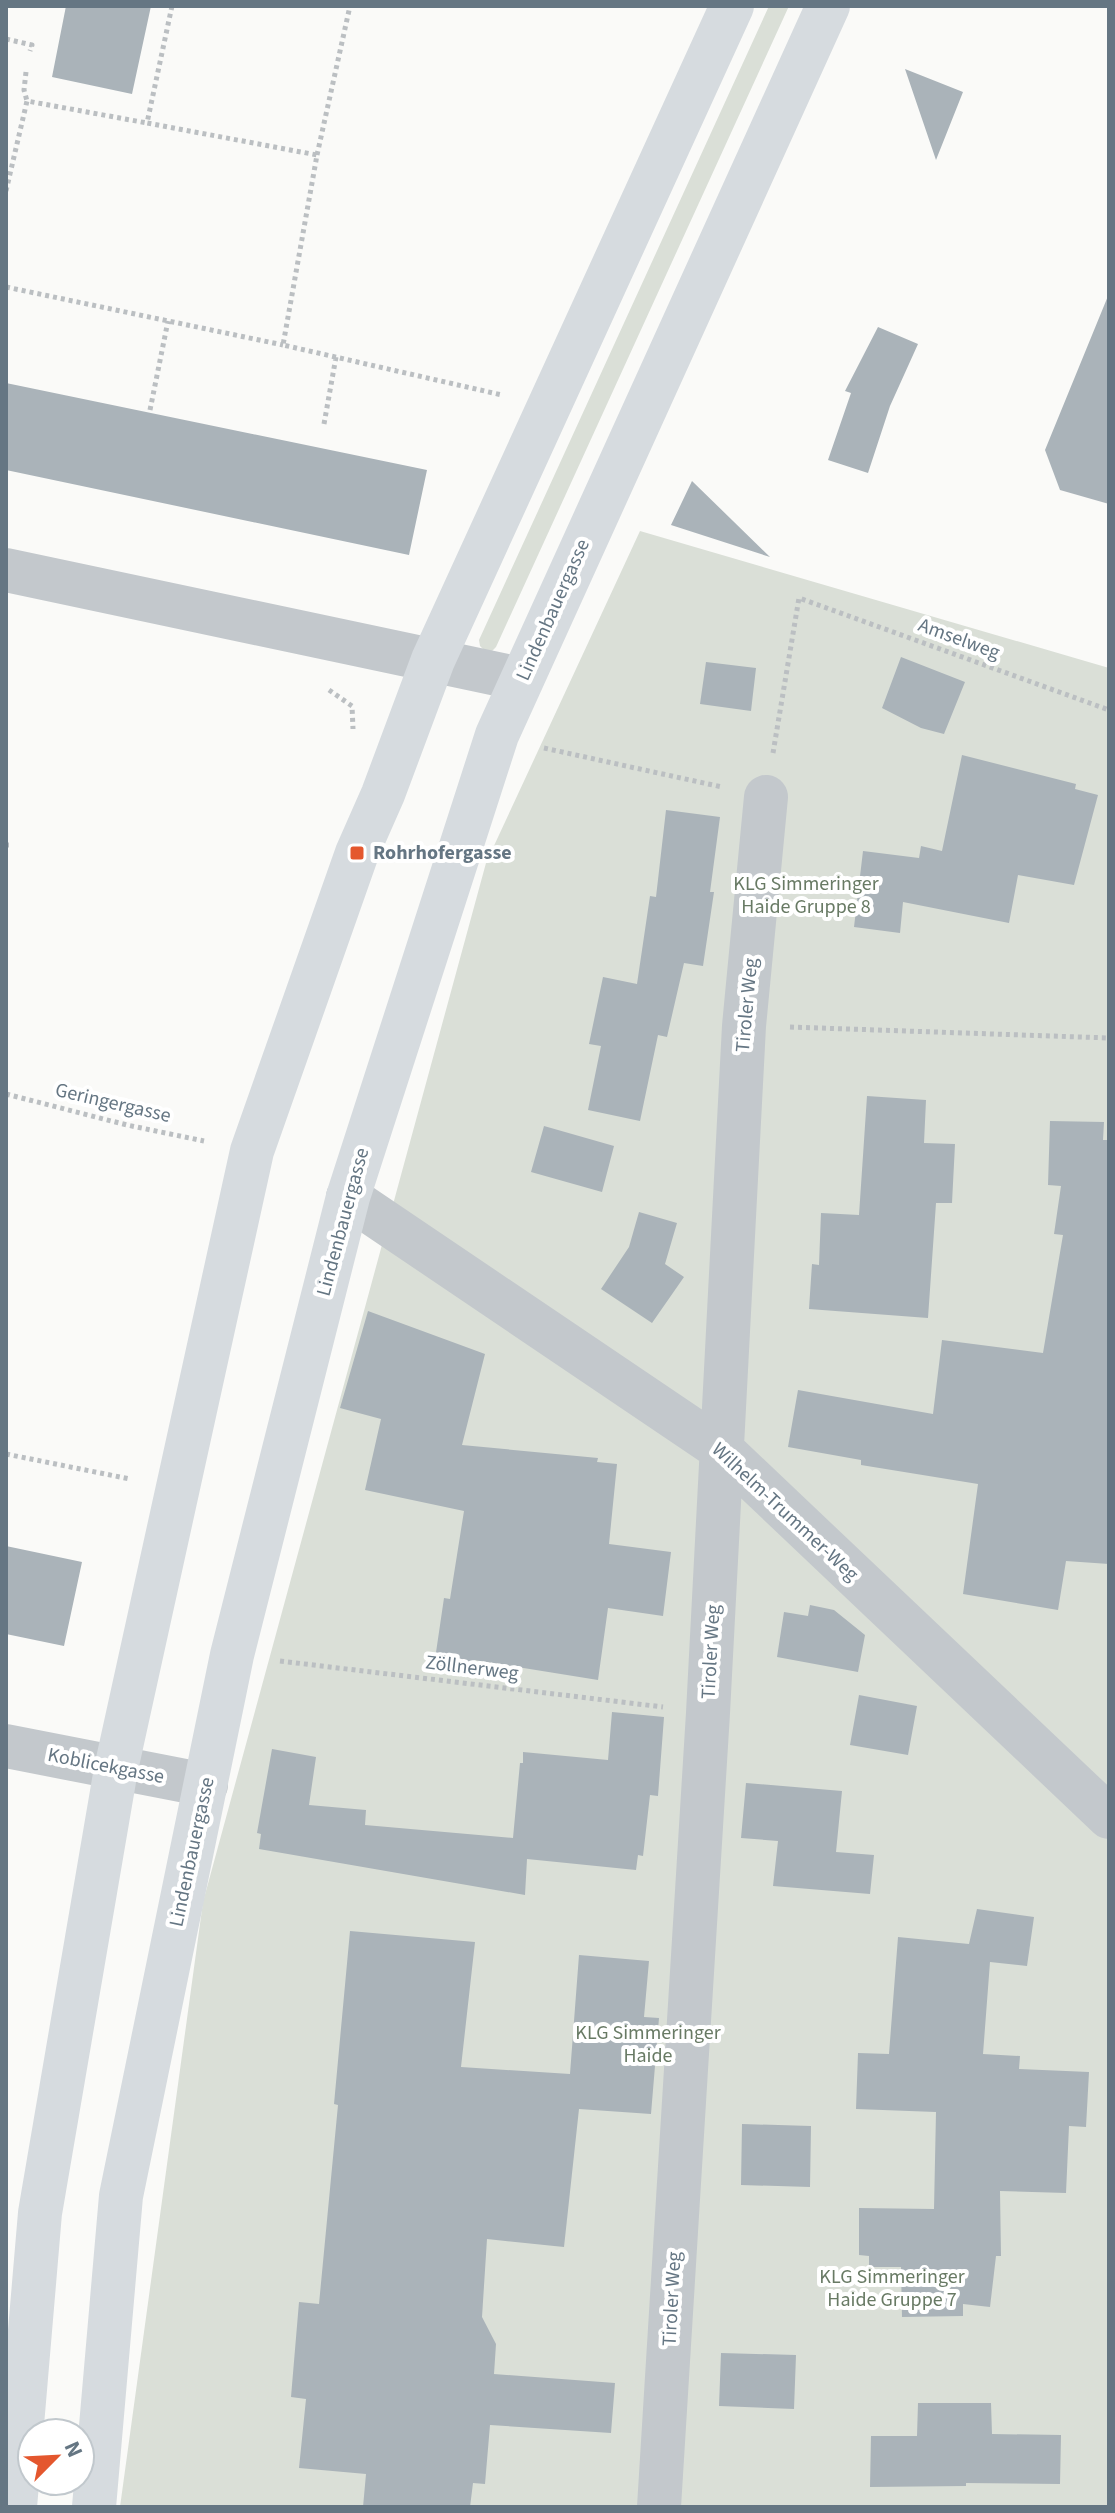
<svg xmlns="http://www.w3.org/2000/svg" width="1115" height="2513" font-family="'Source Sans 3',sans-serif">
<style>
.green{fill:#dadfd7}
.building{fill:#aab3b9}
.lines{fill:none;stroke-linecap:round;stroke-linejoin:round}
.path{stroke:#bbbfc2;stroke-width:5;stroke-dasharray:4 4;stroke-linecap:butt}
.street{stroke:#c3c8cc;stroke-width:44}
.secondary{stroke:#d6dbdf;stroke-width:44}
.poi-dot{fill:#e4572e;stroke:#fff;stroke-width:3}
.labels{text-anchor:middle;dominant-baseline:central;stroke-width:8;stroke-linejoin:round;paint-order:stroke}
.street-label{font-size:20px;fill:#657683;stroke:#fff}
.poi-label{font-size:20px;font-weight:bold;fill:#657683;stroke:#fff;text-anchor:start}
.park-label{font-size:20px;fill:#687a64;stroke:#fff}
</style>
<rect width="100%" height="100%" fill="#fafaf8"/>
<path class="green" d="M769,6H789L496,647L491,652L485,651L480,646L479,640Z
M640,531L1109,668V2507H120L203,1902L486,863Z"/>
<path class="building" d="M66,6H151L132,94L52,77Z
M905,69L963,92L936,160Z
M1108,296H1109V504L1060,490L1045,450Z
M878,327L918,344L890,406L868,473L828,460L851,393L845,391Z
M6,383L427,470L409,555L6,470Z
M692,481L770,557L671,525Z
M901,657L965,682L944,734L921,728L882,708Z
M706,662L756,668L751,711L700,704Z
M962,755L1076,784L1075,789L1098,795L1074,885L1018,875L1009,923L903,902L900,933L854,927L863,851L919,858L921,846L942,851Z
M666,810L720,817L710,892H714L703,966L684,963L667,1037L658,1035L640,1121L588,1110L601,1046L589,1044L603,977L637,984L650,896L656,897Z
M867,1096L926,1100L924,1143L955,1144L952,1203H936L928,1318L809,1309L812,1264L819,1265L821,1213L859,1215Z
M1050,1121L1104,1122L1103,1140H1109V1564L1066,1561L1058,1610L963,1594L978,1484L861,1465V1460L788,1447L798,1390L933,1414L942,1340L1043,1353L1063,1235L1054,1234L1061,1186L1048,1185Z
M544,1126L614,1146L602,1192L531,1172Z
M639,1212L677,1223L665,1264L684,1277L652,1323L601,1289L629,1247Z
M368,1311L485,1354L462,1445L598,1458L597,1462L617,1464L609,1544L671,1552L663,1616L608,1608L598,1680L474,1660L471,1670L434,1666L444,1598L450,1599L464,1511L365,1490L381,1419L340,1408Z
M6,1546L82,1562L64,1646L6,1634Z
M810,1605L834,1610L865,1635L858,1672L777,1657L784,1612L808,1616Z
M859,1695L917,1706L908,1755L850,1745Z
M612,1712L664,1717L658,1796L650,1795L643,1856L638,1855L636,1870L527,1859L525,1895L259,1849L261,1834L257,1833L272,1749L316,1757L309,1805L366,1810L365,1825L513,1838L520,1763H523V1752L608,1760Z
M746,1783L842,1791L836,1852L874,1855L870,1894L773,1886L778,1841L741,1838Z
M977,1909L1034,1917L1027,1966L990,1962L983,2054L1020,2056L1019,2069L1089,2072L1086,2127L1069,2126L1066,2193L1000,2191L1001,2256H996L990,2307L963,2304V2316L902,2317L901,2267H869V2256L859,2255V2208L934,2209L936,2112L856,2109L858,2053L889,2054L898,1937L969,1944Z
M350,1931L475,1942L461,2067L570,2074L579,1955L649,1961L644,2017L659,2018L651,2114L579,2109L564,2247L487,2239L482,2317L496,2344L494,2374L615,2383L611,2433L490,2425L485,2484L473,2483L470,2507H363L366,2474L299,2468L306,2399L291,2397L299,2302L319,2304L338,2105L334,2104Z
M742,2124L811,2126L810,2187L741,2185Z
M721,2353L796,2355L794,2409L719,2406Z
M918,2403H991L992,2434L1061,2435L1060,2484L966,2483V2486L870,2487L871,2436H917Z"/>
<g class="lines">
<path class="path" d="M172,6L147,123L317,155L283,345L502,395
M6,39L32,45L30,51
M26,72L24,90L27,101
M317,155L350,6
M6,191L27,101L147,123
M6,287L283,345
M150,410L168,321
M324,424L336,357
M329,690L352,706L353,729
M544,748L722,787
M773,753L799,598L1109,710
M6,845H9
M790,1027L1109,1038
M6,1094L127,1125L204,1141
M6,1454L130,1479
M280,1661L663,1707"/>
<path class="street" d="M6,570L521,679
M348,1197L721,1449L1109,1817
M6,1746L206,1785
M659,2507L708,1713L744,1026L766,797"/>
<path class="secondary" d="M15,2507L40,2213L116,1769L252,1151L357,853L383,794L433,660L732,6
M94,2507L121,2196L232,1655L348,1197L497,735L828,6"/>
</g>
<rect class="poi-dot" x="349" y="845" width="16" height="16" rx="4"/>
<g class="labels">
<g class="street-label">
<text transform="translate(553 610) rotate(-66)">Lindenbauergasse</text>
<text transform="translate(959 639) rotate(20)">Amselweg</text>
<text transform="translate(747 1005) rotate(-85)">Tiroler Weg</text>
<text transform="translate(113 1103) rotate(13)">Geringergasse</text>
<text transform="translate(343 1222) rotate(-75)">Lindenbauergasse</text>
<text transform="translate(785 1512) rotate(43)">Wilhelm-Trummer-Weg</text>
<text transform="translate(711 1652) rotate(-87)">Tiroler Weg</text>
<text transform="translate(472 1668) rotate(7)">Zöllnerweg</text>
<text transform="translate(106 1766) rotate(11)">Koblicekgasse</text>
<text transform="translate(192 1852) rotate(-78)">Lindenbauergasse</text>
<text transform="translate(672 2299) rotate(-87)">Tiroler Weg</text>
</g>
<g class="poi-label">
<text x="373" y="853">Rohrhofergasse</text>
</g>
<g class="park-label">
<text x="806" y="884">KLG Simmeringer<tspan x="806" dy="23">Haide Gruppe 8</tspan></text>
<text x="648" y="2033">KLG Simmeringer<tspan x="648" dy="23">Haide</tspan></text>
<text x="892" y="2277">KLG Simmeringer<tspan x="892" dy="23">Haide Gruppe 7</tspan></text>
</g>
</g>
<rect width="1115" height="2513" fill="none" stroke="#657683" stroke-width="16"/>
<g transform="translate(56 2457) rotate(66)"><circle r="38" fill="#ffffff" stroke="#c1c8cd" stroke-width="2"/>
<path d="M0-6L14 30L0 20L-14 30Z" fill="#e4572e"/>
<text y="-12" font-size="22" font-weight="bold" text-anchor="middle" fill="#657683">N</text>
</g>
</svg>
